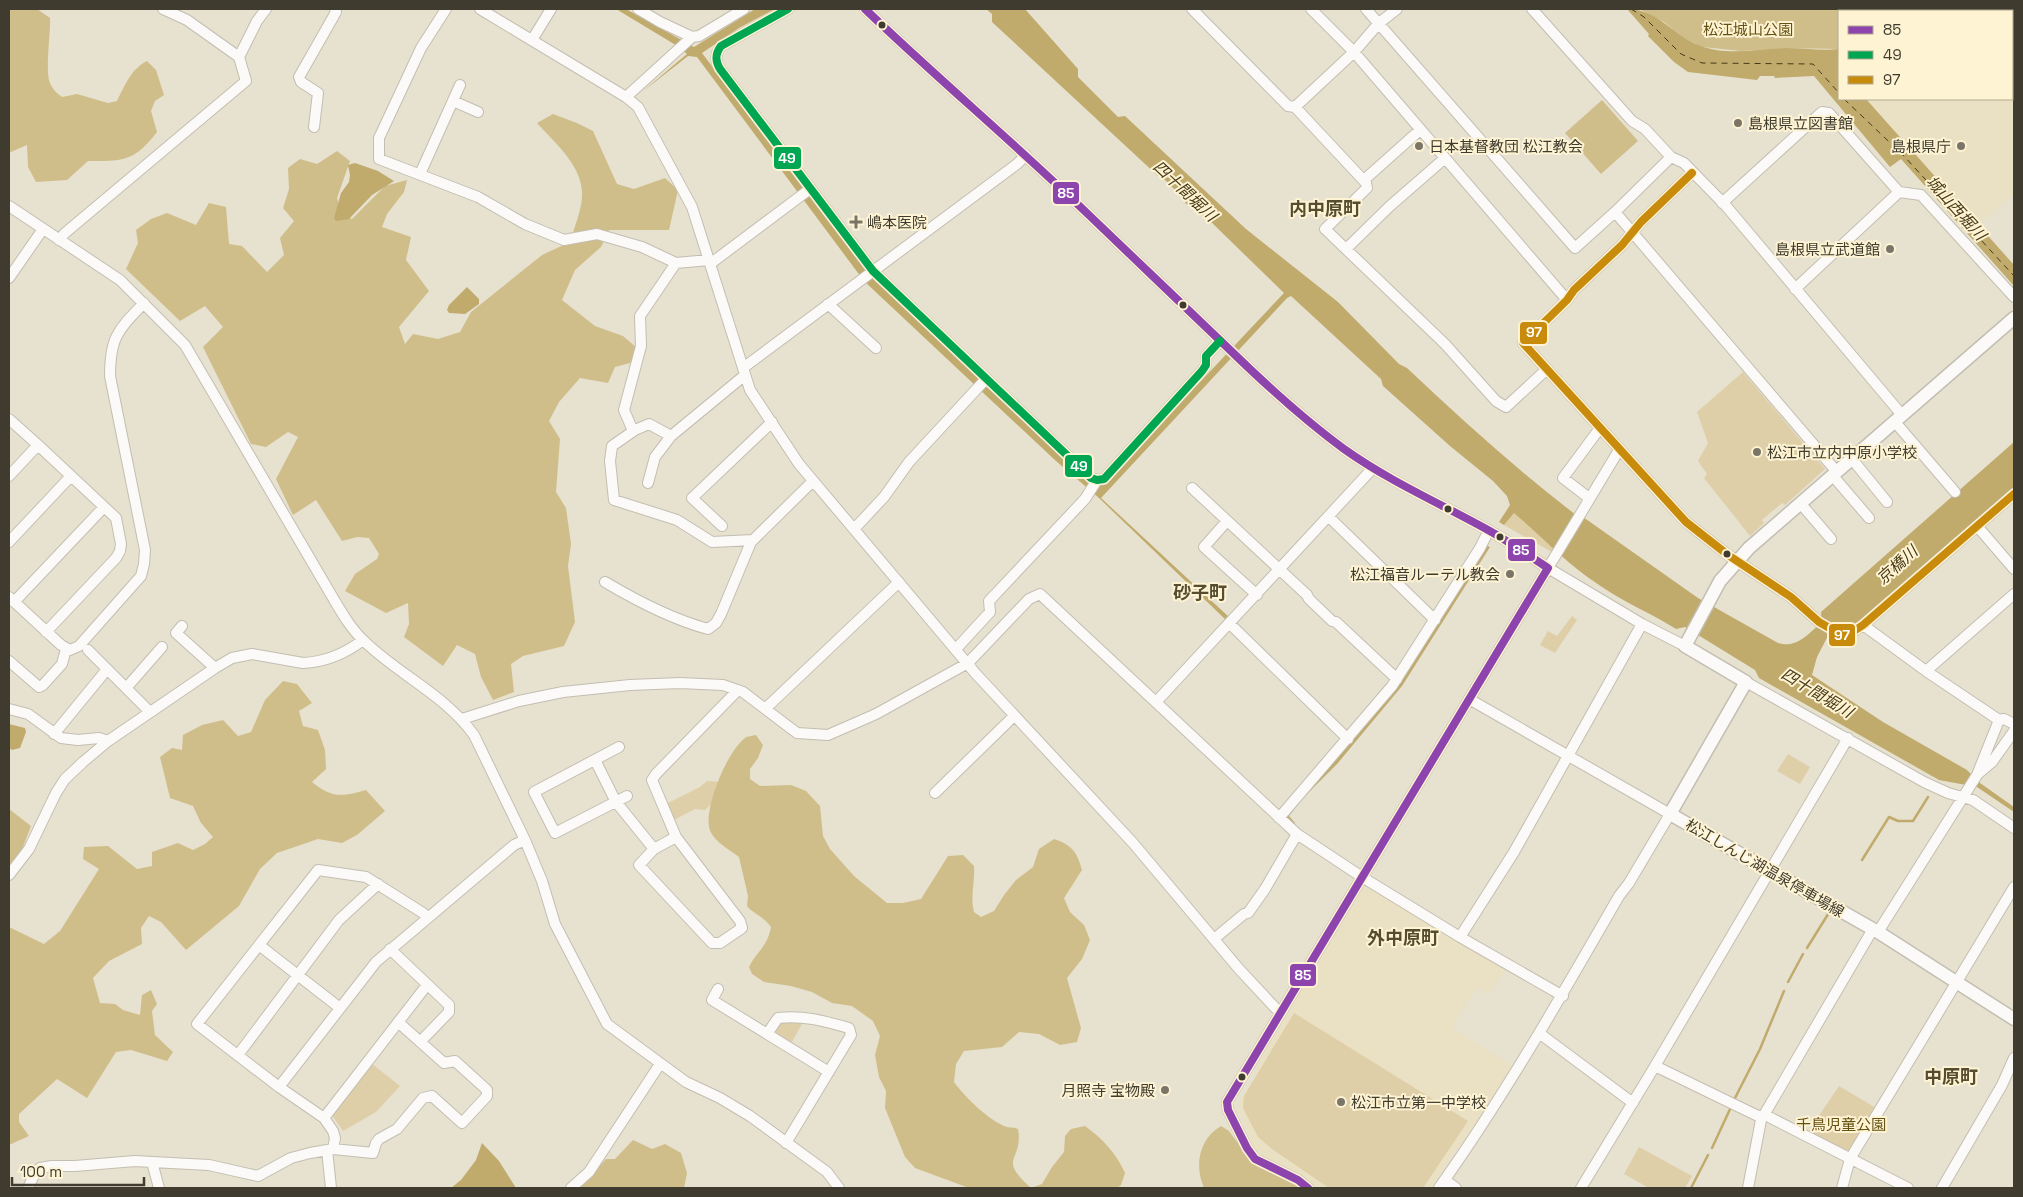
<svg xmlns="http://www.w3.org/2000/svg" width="2023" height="1197" font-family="'Space Grotesk','Noto Sans JP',sans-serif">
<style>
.built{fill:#eae0c3}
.green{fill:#decfa8}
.forest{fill:#d0be8a}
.water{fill:#c0ab6c}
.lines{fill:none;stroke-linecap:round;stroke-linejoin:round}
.stream{stroke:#c0ab6c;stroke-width:2.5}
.ferry{stroke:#473b17;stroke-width:1;stroke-dasharray:6 5;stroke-linecap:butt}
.minor-casing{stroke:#c3beb1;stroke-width:12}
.major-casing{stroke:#c3beb1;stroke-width:15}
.minor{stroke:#fbfaf8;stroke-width:10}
.major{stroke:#fbfaf8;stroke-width:12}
.bus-1-casing{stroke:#fef3d3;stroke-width:11}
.bus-2-casing{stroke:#fef3d3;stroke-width:11}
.bus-3-casing{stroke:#fef3d3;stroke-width:11}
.bus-1{stroke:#8e44ad;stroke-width:8}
.bus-2{stroke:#00a651;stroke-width:8}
.bus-3{stroke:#c98b0c;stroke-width:8}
.bus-dot{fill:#3f3b2e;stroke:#fef3d3;stroke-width:2}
.poi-dot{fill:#7a7567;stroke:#fef3d3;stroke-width:2}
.labels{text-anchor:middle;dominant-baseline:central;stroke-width:4;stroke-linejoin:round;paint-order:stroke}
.park-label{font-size:15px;fill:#655111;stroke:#fef3d3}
.poi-label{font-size:15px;fill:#3f3b2e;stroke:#fef3d3;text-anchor:start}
.street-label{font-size:15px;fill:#3f3b2e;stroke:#fef3d3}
.water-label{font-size:16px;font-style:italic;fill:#473b17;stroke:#fef3d3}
.quarter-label{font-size:18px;font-weight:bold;fill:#564d31;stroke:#fef3d3}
.line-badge{stroke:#fef3d3;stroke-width:2}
.badge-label{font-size:14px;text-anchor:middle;font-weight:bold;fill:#fff}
</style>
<rect width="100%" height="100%" fill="#e7e1d0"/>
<path class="built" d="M1946,9H2014V194L1979,225L1866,99H2012V11H1943Z
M1366,883L1507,968L1489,995L1476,988L1452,1028L1512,1065L1462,1147H1458L1431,1188H1316L1259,1154L1254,1148L1237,1105L1256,1075L1257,1066Z"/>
<path class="green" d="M1743,372L1825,469L1785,505L1782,503L1762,520L1764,523L1750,536L1704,478L1707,474L1698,461L1708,443L1697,412Z
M1514,512L1555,550L1552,552L1504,525Z
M1572,616L1577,620L1555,653L1540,645L1548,631L1557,636Z
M1788,754L1810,767L1800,784L1777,771Z
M707,781L721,782L718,797L705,810L695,809L672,821L666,804L700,787Z
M1294,1013L1468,1121L1423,1188H1329L1272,1149L1258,1137L1243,1108L1244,1096Z
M778,1020H804L792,1042L775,1033L774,1027Z
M371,1063L400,1086L376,1112L343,1131L332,1115Z
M1839,1086L1876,1108L1851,1149L1845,1151L1808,1132Z
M1639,1147L1692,1176L1685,1188H1649L1624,1174Z"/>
<path class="forest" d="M9,9H37L50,18C51,33 44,74 51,85C53,90 58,94 62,97L77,94L108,103L117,101C125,85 131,69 147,61L156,70L164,95L155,101L151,111L157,132C134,162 123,161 88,161L67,180L36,182L28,167L27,145L11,152L9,151Z
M1639,9H1906L1907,11H1839V49L1786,48L1741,51L1702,47L1684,38L1664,22Z
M1602,100L1638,141L1601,174L1565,133Z
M553,114L577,123L593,131L617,184L634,189L665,178L678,190L669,230H609L601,247L575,270L562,300L595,326L623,336L637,348L630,363L615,367L608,383L580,378L559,402L549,421L560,439L556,492L566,508L571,544L568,566L575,622L564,646L523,656L511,664L514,692L493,700L481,677L475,654L457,645L443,666L404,637L409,624L408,603L386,613L345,591L355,574L377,559L379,554L369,538L357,537L342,541L316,500L293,515L276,479L298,437L288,432L266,447L251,444L203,347L223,327L205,306L180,321L126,269L138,243L136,230L151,219L167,213L196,225L209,203L226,207L229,244L242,246L267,272L284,255L280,238L294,221L283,208L289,189L288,168L300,159L317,164L337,151L350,161L337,198L342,214L352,219L385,186L407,180L404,192L387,214L382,227L411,237L406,260L429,291L399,327L405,344L413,334L438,339L460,332L471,312L542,255L570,242C574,228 581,212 582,197C584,167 555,143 537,123Z
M283,681L297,684L312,703L299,711L303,726L318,730L325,750L326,769L312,782C332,798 342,797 366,790L385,811L357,835L342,843L318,839L277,853L260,869L239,906L186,950L161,922L149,916L141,928L142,944L109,961L93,978L100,1003L115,1004L123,1010L140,1015L142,995L151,990L157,1004L152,1011L155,1035L173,1052L167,1061L131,1050L116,1052L87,1098L57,1079L19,1114V1122L29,1136L9,1145V927L44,944L60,931L99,869L83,859L84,847L108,846L137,869L152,866V852L178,843L193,850L205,844L213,837L201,823L193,806L170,798L160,757L172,748L182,750L183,735L202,725L223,720L238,736L251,732L265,700Z
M756,735L763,745L758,758L750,769V779L760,786L791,785L806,791L820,806L823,836L830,849L854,876L887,903H903L921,899L948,856L963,855L974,866C975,883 970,896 974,912L981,917L994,911L1004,895L1016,880L1033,867L1039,849L1054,839C1072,845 1077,852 1082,870L1064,898L1070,912L1084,925L1090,940L1082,959L1067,978L1081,1028L1077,1042L1060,1045L1039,1034L1019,1032L1002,1047L964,1051L956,1064L954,1082C965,1097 989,1121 1007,1127C1011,1128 1014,1127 1018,1129C1024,1161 996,1157 1031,1188L1042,1184L1052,1167L1064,1152L1065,1136L1071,1129L1085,1126C1103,1139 1116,1153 1125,1173L1121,1185L1117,1188H969L915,1168L905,1157L885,1108L886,1091L879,1077L875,1055L880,1036L873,1021L852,1006L832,1003L812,992L791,986L764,982L752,974L749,967C758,949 767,948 771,927C763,916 755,915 747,906L748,896L739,857C729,849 712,841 709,827C705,805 727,752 745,738C747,736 753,736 756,735Z
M9,809L31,826L18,860L9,869Z
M1221,1126L1229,1131L1251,1161L1300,1188H1204C1194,1165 1199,1139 1221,1126Z
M633,1140L652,1149L665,1144L681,1153L687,1173L684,1188H580L606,1159H615Z"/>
<path class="water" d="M616,9H626L694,47L755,9H775L739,28L702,53L872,278L1089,482L1103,485L1284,293L1208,219L1185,203L1186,201L1160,175L1158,176L992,22V14L986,9H1025L1078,69V77L1118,117L1125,116L1246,229L1338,302L1399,364L1407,368C1461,419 1516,469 1576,515L1583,517L1698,598L1778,643C1797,649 1809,633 1822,622L1821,612L2014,442V487L1857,623L1848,628L1830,632L1817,657L1812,675L1883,722L1967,770L1980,783L2014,807V812L1977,787L1939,780L1759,678L1755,670L1685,627L1676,629C1651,613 1623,602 1599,585C1568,565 1542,537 1514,513L1504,525L1499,522L1510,505L1507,496L1493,481L1450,446L1383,386L1381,379L1291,296L1287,298L1101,498L1230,618L1227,621L1099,498L1056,461L864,281L697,57L688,56L642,92L687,54L679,47Z
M1627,9C1659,9 1674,37 1701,46C1728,56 1758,49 1785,48C1803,48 1821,51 1839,49V99H1866L2014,265V286L1901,159L1890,167L1814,76L1775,78L1774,76H1760L1757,80L1688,72L1674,62L1648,36L1649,34Z
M355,163L378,171L394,181L372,195L349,219L336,221L334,218L341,193L349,182L350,175L348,165Z
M467,287L479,299V304L465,314L449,313L447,310L449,305Z
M1485,545L1490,547L1402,686L1337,764L1302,799L1289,816L1295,823L1293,827L1285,819V815L1355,734Z
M9,724L25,728L26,732L20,748L12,750L9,748Z
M482,1143L499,1161L516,1188H451L461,1180L476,1160Z"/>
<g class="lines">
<path class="stream" d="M1862,860L1889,817L1898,821H1913L1928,797
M1807,948L1830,911
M1788,982L1803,954
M1734,1100L1760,1049L1784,991
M1712,1148L1731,1107
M1691,1188L1708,1155"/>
<path class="ferry" d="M1631,9L1644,17L1681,54L1702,63L1813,64L1839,93
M1844,99L1903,155L2014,276"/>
<defs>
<path id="minor" d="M163,9L187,20L239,57
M446,9L421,48L379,138V159L478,197L525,224L564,240L597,234L642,247L676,263
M480,9L626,97L638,107L692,207L750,390L799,464L976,674L1133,843L1239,969L1280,1013
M638,9L660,22L692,37
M788,9L721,46C715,54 715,61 720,69L873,271L1091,478L1097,480L1104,479L1202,371L1206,365V356L1220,341
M865,9C939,80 1018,146 1091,217C1137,261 1184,306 1230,350C1266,385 1303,419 1344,449C1389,481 1439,503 1488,530C1508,541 1528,555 1548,568L1227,1102L1228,1110L1247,1148L1255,1159L1298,1180L1308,1188
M1192,9L1288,106L1295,107L1366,183L1367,188L1325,229L1445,344L1496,401L1506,407L1547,369
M1311,9L1354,52L1567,300
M1366,9L1575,248L1615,212L1837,472
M1532,9L1632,121L1645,129L1671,157L1684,163L1726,206L1902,415
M532,40L551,9
M626,97L692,37L699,36L744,9
M453,101L478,112
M1295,107L1354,52L1379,23L1397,9
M314,127L318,93L301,82L299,77L336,12L335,9
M1692,173L1641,222L1622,245L1574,290L1567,300L1523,343L1686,522L1728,555L1791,597L1819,622L1845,637L1863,625L2014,494
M420,174L460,85
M1364,180L1420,130
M1722,203L1822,112L1829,113L1899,192
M9,206L120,280L185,345L333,598C342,613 351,629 364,641C399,675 445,695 474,735L525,840L542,881L555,924L607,1024L686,1082L720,1098L750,1116L827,1172L839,1188
M1615,212L1671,157
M59,240L65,233L246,81L239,57L257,21L266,9
M1346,249L1390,206L1444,159
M710,264L810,189
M9,278L43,229
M1795,289L1899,192L1921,195L2014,297
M828,304L876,348
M743,368L1017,164L1026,155
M9,419L38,445L9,476
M1895,422L1955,492
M633,431L624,410L641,346L640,316L676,263L709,260
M671,436L649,424L635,430L612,446L610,461L614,500L677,520L712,542L753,540
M38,445L116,518L121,544L120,551L116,558L46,632
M1619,450L1548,568L1642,624L1685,646
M1852,459L1887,502
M1833,476L1869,518
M648,483L655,457L671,436L745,375
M1192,488L1307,595L1309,599L1332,621L1336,622L1397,679
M1589,498L1563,478L1600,428
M1801,504L1831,539
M1329,517L1435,620
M1227,521L1204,547L1257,595
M722,526L692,498L772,422
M1977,526L2014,569
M855,528L884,497L909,462L985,380
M9,542L71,476
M605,582C637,601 671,619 708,629L716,623L721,614L751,542L813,481
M9,597L61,645L70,650L79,646L141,576L144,564L145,550L110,376C110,337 118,330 144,303
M14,602L104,507
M1230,624L1348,739
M1863,625L1926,671L1999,720L1977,775L1878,932
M182,626L176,633L215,668
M956,649L990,612L989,601L1085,499L1097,480
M88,650L109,671
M9,661L39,687L43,685L62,664L66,649
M1926,671L2014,594
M1746,682L1924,782L1948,793L1973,800L2014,828
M127,687L162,647
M1156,702L1373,468
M766,708L899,582
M9,709L28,714L61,738L78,740L99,738L108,741
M462,719L519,701L563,692L630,685L680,683L723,685L743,692L797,733L828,735L876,714L968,663L1029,599L1040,594L1297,834L1362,877L1460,937L1563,996
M1999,720L2004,719L2014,724
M54,734L104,673L109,671L150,712
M619,747L534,792L555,833L627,796
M595,760L616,802L654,849
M1979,773L1992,762L2014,731
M935,793L1014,716
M1279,818L1392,686L1480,548L1489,530
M676,837L654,849L639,865L712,943H720L742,928L740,921L676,837L652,780L656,774L738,690
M9,875L29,849L56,793L65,779L83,762L108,741L215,668L232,658L252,654L303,663C325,662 346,653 363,640
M1460,937L1514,852L1642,624
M1214,939L1244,914L1248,913L1265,889L1297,834
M259,945L340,1008
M390,949L449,1005V1012L420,1042
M718,989L712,1000L829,1072
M1539,1033L1633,1103
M767,1034L778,1018C803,1015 824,1021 849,1028L851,1035L786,1143
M238,1055L339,920L378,884
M1655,1066L1758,1116L1765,1115L1771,1118L1908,1188
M279,1087L376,962L514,845L525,840
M324,1118L427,985
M333,1149L335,1138L333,1131L324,1118L279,1087L197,1024L318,870L366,877L423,913L428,918
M327,1150L331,1188
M152,1162L159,1188
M1445,1180L1456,1188
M28,1188L35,1173L40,1168L52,1166H75L135,1161L152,1162L209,1165L258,1176L291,1158L310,1153L333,1149L373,1153L376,1143L379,1139L397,1129L423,1098L432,1096L462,1123L487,1096V1090L455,1061L444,1063L398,1022
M571,1188L589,1172L660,1064
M1439,1188C1505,1095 1562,995 1619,896L1629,883L1670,814L1469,699
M1581,1188L1655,1066L1848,738
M1748,1188L1761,1120L1873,929
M1842,1188L1850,1159L2014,887
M1942,1188L2002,1085L2014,1058"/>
<path id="major" d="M2014,318L1749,548L1720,581L1685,646L1746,682L1670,814L1878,932L2014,1019"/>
</defs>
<use href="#minor" class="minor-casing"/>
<use href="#major" class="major-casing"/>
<use href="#minor" class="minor"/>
<use href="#major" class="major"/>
<defs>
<path id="bus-1" d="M865,9C939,80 1018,146 1091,217C1137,261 1184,306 1230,350C1266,385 1303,419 1344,449C1389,481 1439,503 1488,530C1508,541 1528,555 1548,568L1227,1102L1228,1110L1247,1148L1255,1159L1298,1180L1308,1188"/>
<path id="bus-2" d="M788,9L721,46C715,54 715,61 720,69L873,271L1091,478L1097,480L1104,479L1202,371L1206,365V356L1220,341"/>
<path id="bus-3" d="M1692,173L1641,222L1622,245L1574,290L1567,300L1523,343L1686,522L1728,555L1791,597L1819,622L1845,637L1863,625L2014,494"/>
</defs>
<use href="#bus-1" class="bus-1-casing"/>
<use href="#bus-2" class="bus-2-casing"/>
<use href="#bus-3" class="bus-3-casing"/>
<use href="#bus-1" class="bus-1"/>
<use href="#bus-2" class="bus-2"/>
<use href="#bus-3" class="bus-3"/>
</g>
<g class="bus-dot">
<circle cx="882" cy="25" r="4.5"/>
<circle cx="1183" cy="305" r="4.5"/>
<circle cx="1448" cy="509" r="4.5"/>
<circle cx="1500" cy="537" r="4.5"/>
<circle cx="1727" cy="554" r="4.5"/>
<circle cx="1242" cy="1077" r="4.5"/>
</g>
<g class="poi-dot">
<circle cx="1738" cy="123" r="5"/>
<circle cx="1419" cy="146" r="5"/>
<circle cx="1961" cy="146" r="5"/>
<path d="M853.5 214.5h5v5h5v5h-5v5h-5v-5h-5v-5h5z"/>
<circle cx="1890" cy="249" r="5"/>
<circle cx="1757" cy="452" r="5"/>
<circle cx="1510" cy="574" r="5"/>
<circle cx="1165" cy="1090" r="5"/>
<circle cx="1341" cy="1102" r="5"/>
</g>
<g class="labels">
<g class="park-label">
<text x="1748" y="29">松江城山公園</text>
<text x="1841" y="1124">千鳥児童公園</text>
</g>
<g class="poi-label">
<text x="1748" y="123">島根県立図書館</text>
<text x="1429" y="146">日本基督教団 松江教会</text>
<text x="1951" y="146" text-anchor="end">島根県庁</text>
<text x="867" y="222">嶋本医院</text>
<text x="1880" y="249" text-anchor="end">島根県立武道館</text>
<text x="1767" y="452">松江市立内中原小学校</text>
<text x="1500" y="574" text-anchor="end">松江福音ルーテル教会</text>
<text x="1155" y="1090" text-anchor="end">月照寺 宝物殿</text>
<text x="1351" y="1102">松江市立第一中学校</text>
</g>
<g class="street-label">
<text transform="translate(1765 868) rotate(30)">松江しんじ湖温泉停車場線</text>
</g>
<g class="water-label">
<text transform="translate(1185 191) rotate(43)">四十間堀川</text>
<text transform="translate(1956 208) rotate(48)">城山西堀川</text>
<text transform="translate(1897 565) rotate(-42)">京橋川</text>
<text transform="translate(1817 693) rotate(31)">四十間堀川</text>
</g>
<g class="quarter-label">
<text x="1325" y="208">内中原町</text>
<text x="1200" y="592">砂子町</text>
<text x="1403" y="937">外中原町</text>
<text x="1951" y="1076">中原町</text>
</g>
</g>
<g class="line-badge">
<rect x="773" y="146" width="29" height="24" rx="5" fill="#00a651"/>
<rect x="1052" y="181" width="28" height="24" rx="5" fill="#8e44ad"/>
<rect x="1519" y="321" width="29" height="24" rx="5" fill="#c98b0c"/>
<rect x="1064" y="454" width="29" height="24" rx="5" fill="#00a651"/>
<rect x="1507" y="538" width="29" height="24" rx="5" fill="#8e44ad"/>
<rect x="1828" y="623" width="28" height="24" rx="5" fill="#c98b0c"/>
<rect x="1289" y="963" width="28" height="24" rx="5" fill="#8e44ad"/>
</g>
<g class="badge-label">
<text x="787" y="163">49</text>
<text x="1066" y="198">85</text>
<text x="1534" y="337">97</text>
<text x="1079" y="471">49</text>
<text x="1521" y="555">85</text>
<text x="1842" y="640">97</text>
<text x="1303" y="980">85</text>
</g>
<rect width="2023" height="1197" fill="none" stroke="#3f3b2e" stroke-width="20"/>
<rect x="1838" y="10" width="175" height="90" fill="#fef3d3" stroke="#b2a991"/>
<rect x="1848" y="26" width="25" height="8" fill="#8e44ad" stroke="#b2a991"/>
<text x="1883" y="35" font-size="15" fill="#3f3b2e">85</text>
<rect x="1848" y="51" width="25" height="8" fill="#00a651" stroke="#b2a991"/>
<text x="1883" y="60" font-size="15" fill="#3f3b2e">49</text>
<rect x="1848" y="76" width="25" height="8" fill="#c98b0c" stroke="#b2a991"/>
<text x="1883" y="85" font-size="15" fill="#3f3b2e">97</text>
<path d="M12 1177v8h132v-8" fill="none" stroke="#3f3b2e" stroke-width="2.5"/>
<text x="20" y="1177" font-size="15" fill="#3f3b2e" stroke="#fef3d3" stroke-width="4" paint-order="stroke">100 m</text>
</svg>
